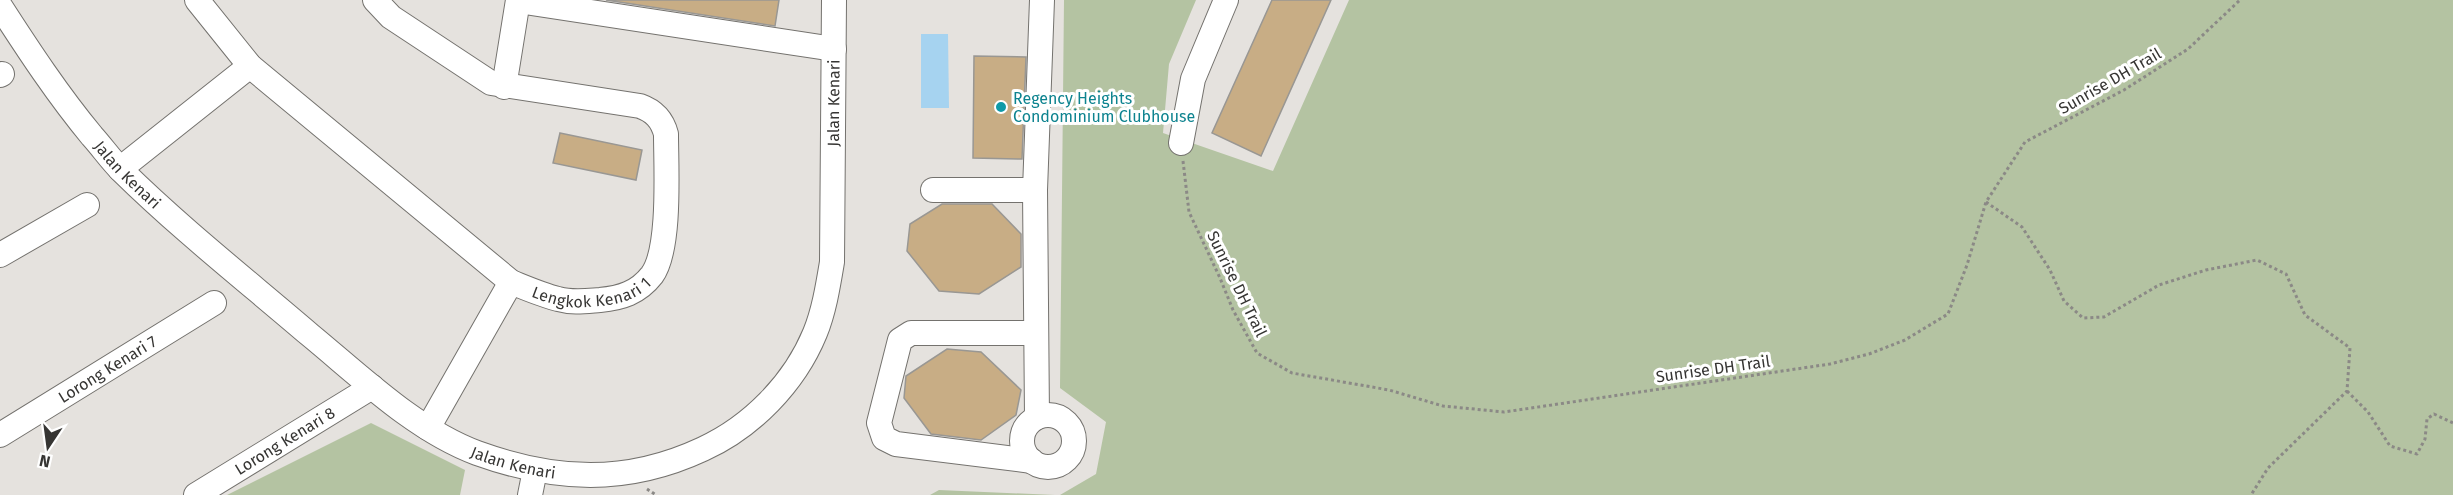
<svg xmlns="http://www.w3.org/2000/svg" width="2453" height="495" font-family="'Fira Sans',sans-serif">
<style>
.green{fill:#b4c3a2}
.water{fill:#a6d3f0}
.building{fill:#c8ad85;stroke:#999793;stroke-width:1.5}
.lines{fill:none;stroke-linecap:round;stroke-linejoin:round}
.minor-casing{stroke:#74726e;stroke-width:26}
.path{stroke:#8b8986;stroke-width:3;stroke-dasharray:3 3;stroke-linecap:butt}
.minor{stroke:#fff;stroke-width:24}
.culture-dot{fill:#0f9aa8;stroke:#fff;stroke-width:2}
.labels{text-anchor:middle;dominant-baseline:central;stroke-width:6;stroke-linejoin:round;paint-order:stroke}
.street-label{font-size:16px;fill:#363533;stroke:#fff}
.culture-label{font-size:16px;fill:#0d838f;stroke:#fff;text-anchor:start}
</style>
<rect width="100%" height="100%" fill="#e5e2de"/>
<path class="green" d="M1064,0H1196L1169,64L1163,133L1273,171L1349,0H2453V495H1060L1096,474L1106,422L1060,388Z
M371,423L465,470L460,495H227Z
M939,490L1055,495H930Z"/>
<path class="water" d="M921,34H948L949,108H921Z"/>
<path class="building" d="M606,0H779L775,26Z
M1272,0H1331L1261,156L1212,133Z
M974,56L1026,57L1022,159L973,158Z
M560,133L642,150L636,180L553,163Z
M942,204H992L1021,234V267L979,294L939,291L907,251L910,224Z
M947,349L981,352L1021,390L1016,415L981,440L931,434L904,398L906,376Z"/>
<g class="lines">
<defs>
<g id="minor">
<path id="s1" d="M197,0L250,66L511,282C526,288 542,295 558,299C572,303 586,301 600,300C621,298 638,293 652,275C671,249 666,167 666,134C662,119 654,111 640,106L491,83L391,17L375,0"/>
<path d="M518,1L834,49"/>
<path id="s2" d="M0,6C29,51 58,95 92,136C102,147 111,160 122,171C181,229 247,281 310,335C360,376 415,430 477,453C555,481 626,485 703,449C751,427 794,384 815,333C824,311 828,286 832,262L834,0"/>
<path d="M0,75L2,74"/>
<path d="M504,87L518,0"/>
<path d="M1181,143L1193,79L1226,0"/>
<path d="M120,169L250,66"/>
<path d="M933,190H1035"/>
<path d="M0,255L87,205"/>
<circle cx="1048" cy="441" r="26"/>
<path d="M1037,417L1035,190L1042,0"/>
<path d="M428,428L511,282"/>
<path id="s3" d="M0,435L214,303"/>
<path d="M1032,461L896,444L884,438L879,423L900,340L911,333H1034"/>
<path id="s4" d="M196,495L372,387"/>
<path d="M530,495L535,470"/>
</g>
</defs>
<use href="#minor" class="minor-casing"/>
<path class="path" d="M1183,161L1189,212L1220,278L1233,310L1257,353L1292,373L1389,390L1443,406L1504,412L1830,364L1869,354L1905,340L1948,314L1967,265L1986,202L2025,142L2124,90L2188,49L2240,0
M1986,202L2022,227L2050,270L2064,301L2083,318L2104,317L2159,285L2206,270L2257,260L2286,274L2305,315L2350,348L2347,391L2268,468L2251,495
M2347,391L2368,412L2390,446L2417,454L2425,439L2427,419L2434,414L2453,423
M647,489L656,495"/>
<use href="#minor" class="minor"/>
</g>
<circle class="culture-dot" cx="1001" cy="107" r="6"/>
<g class="labels">
<g class="street-label">
<text transform="translate(2110 81) rotate(-30)">Sunrise DH Trail</text>
<text stroke="none"><textPath href="#s2" startOffset="1290">Jalan Kenari</textPath></text>
<text stroke="none"><textPath href="#s2" startOffset="212">Jalan Kenari</textPath></text>
<text stroke="none"><textPath href="#s1" startOffset="508">Lengkok Kenari 1</textPath></text>
<text transform="translate(1237 284) rotate(64)">Sunrise DH Trail</text>
<text stroke="none"><textPath href="#s3" startOffset="126">Lorong Kenari 7</textPath></text>
<text transform="translate(1713 369) rotate(-8)">Sunrise DH Trail</text>
<text stroke="none"><textPath href="#s4" startOffset="104">Lorong Kenari 8</textPath></text>
<text stroke="none"><textPath href="#s2" startOffset="698">Jalan Kenari</textPath></text>
</g>
<g class="culture-label">
<text x="1013" y="98">Regency Heights<tspan x="1013" dy="18">Condominium Clubhouse</tspan></text>
</g>
</g>
<g transform="translate(48 447) rotate(193)" stroke="#ffffff" stroke-width="4.5" paint-order="stroke">
<path d="M0-4.5L10 22L0 15L-10 22Z" fill="#363533"/>
<text y="-9" font-size="16" font-weight="bold" text-anchor="middle" fill="#363533">N</text>
</g>
</svg>
